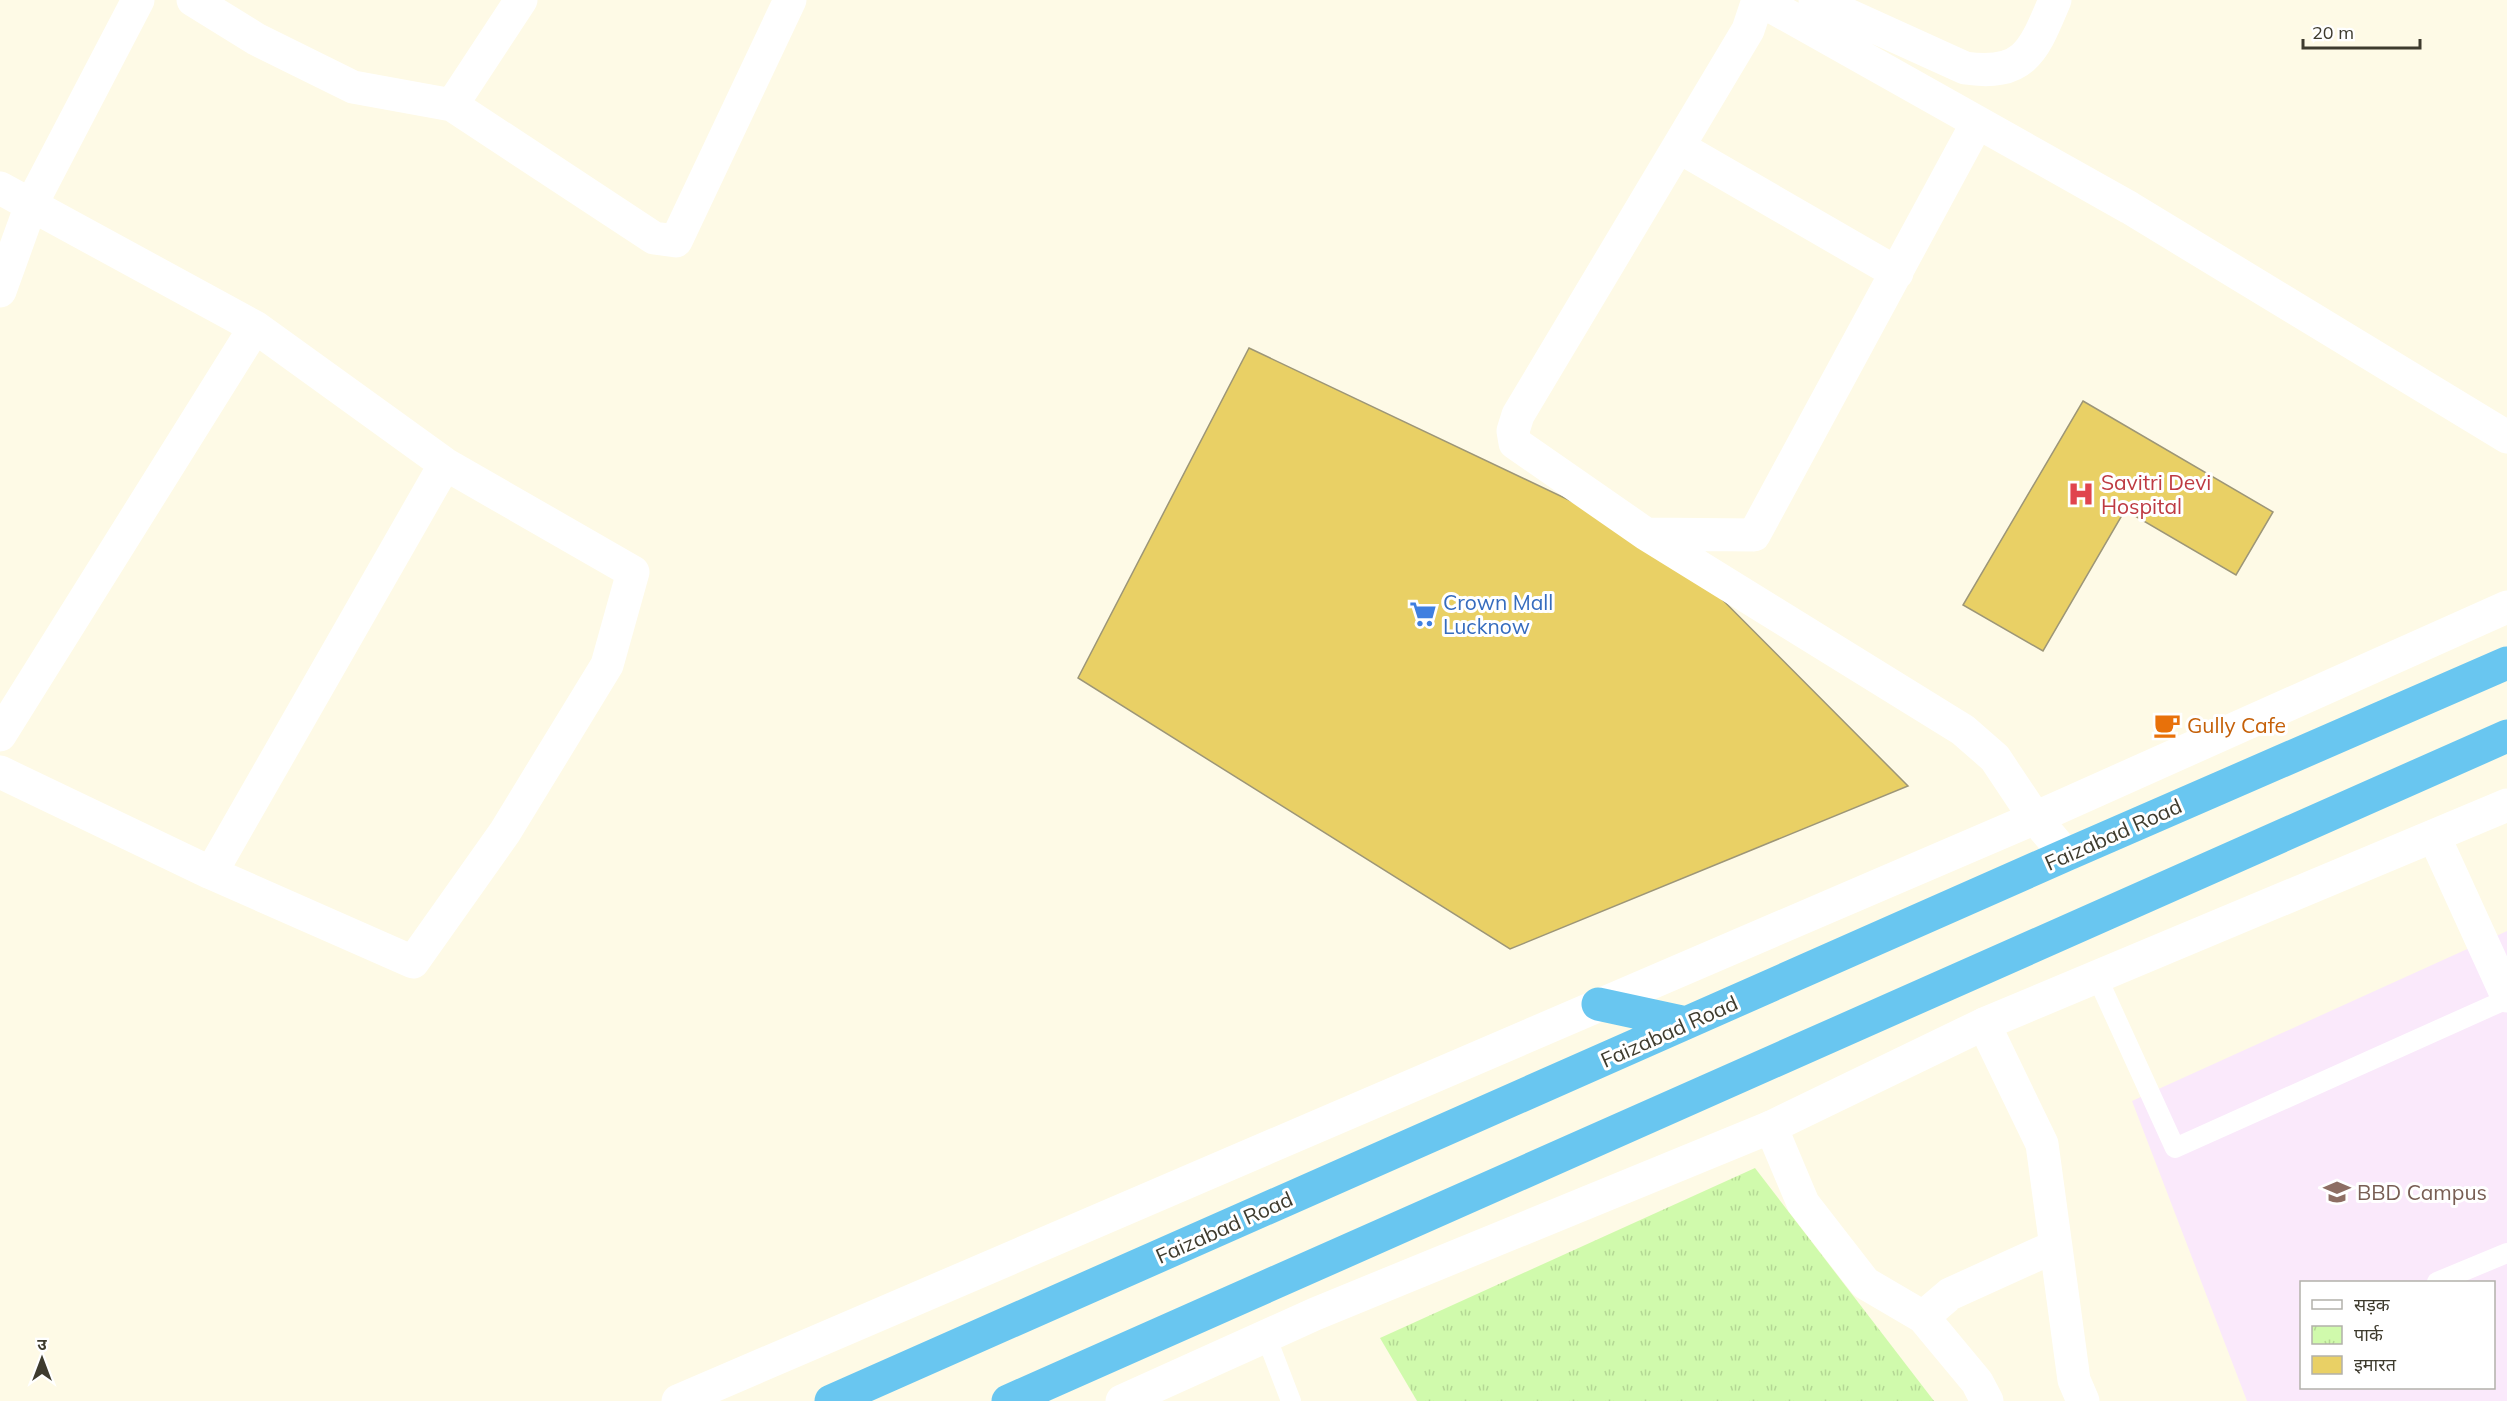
<svg xmlns="http://www.w3.org/2000/svg" width="2507" height="1401" font-family="Mulish,'Noto Sans Devanagari',sans-serif">
<style>
.education{fill:#fae9fb;fill-rule:evenodd}
.park{fill:url(#park-tufts)}
.building{fill:#e9d065;stroke:#9d9677;stroke-width:1.5}
.lines{fill:none;stroke-linecap:round;stroke-linejoin:round}
.lane{stroke:#fff;stroke-width:20}
.street{stroke:#fff;stroke-width:33}
.secondary{stroke:#fff;stroke-width:33}
.highway{stroke:#69c6f0;stroke-width:33}
.labels{text-anchor:middle;dominant-baseline:central;stroke-width:6;stroke-linejoin:round;paint-order:stroke}
.health-label{font-size:21px;fill:#be3a42;stroke:#fff;text-anchor:start}
.shop-label{font-size:21px;fill:#366cbe;stroke:#fff;text-anchor:start}
.food-label{font-size:21px;fill:#c56008;stroke:#fff;text-anchor:start}
.street-label{font-size:21px;fill:#3e3b2e;stroke:#fff}
.education-label{font-size:21px;fill:#785e54;stroke:#fff;text-anchor:start}
</style>
<defs>
<pattern id="park-tufts" width="24" height="20" patternUnits="userSpaceOnUse" patternTransform="scale(1.5)"><rect width="24" height="20" fill="#d0faac"/><path d="M3 7l-1-3M5 7V3M7 7l1-3M15 17l-1-3M17 17v-4M19 17l1-3" fill="none" stroke="#b4d794"/></pattern>
</defs>
<rect width="100%" height="100%" fill="#fefae6"/>
<path class="education" d="M2507,931V1401H2247L2132,1101ZM2302,1282H2494V1388H2302Z"/>
<path class="park" d="M1755,1168L1934,1401H1417L1380,1338Z"/>
<path class="building" d="M1249,348L1672,549L1908,786L1510,949L1078,678Z
M2083,401L2273,512L2236,575L2125,510L2043,651L1963,605Z"/>
<g class="lines">
<path class="lane" d="M2097,977L2175,1148L2507,999
M2437,1282L2507,1253
M1266,1336L1291,1401"/>
<path class="street" d="M193,0L256,39L353,87L452,105L654,238L676,241L790,0
M1758,0L1748,30L1518,415L1513,431L1515,443L1646,534L1963,730L1995,758L2035,818L2066,855
M1760,0L2130,208L2507,437
M1815,0L1965,68C2026,77 2034,49 2055,0
M452,105L521,0
M1679,147L1897,273
M0,188L255,327L445,464L633,572L607,665L505,832L413,962L211,873L0,772
M0,291L31,205L138,0
M1646,534L1754,535L1977,123
M0,735L255,327
M2434,836L2507,996
M211,873L445,464
M1984,1024L2042,1144L2074,1380L2083,1401
M1771,1127L1803,1203L1865,1283L1923,1317L1977,1382L1987,1401
M1923,1317L1950,1294L2056,1246"/>
<path class="secondary" d="M678,1401L2035,818L2507,607
M1122,1401L1315,1314L1771,1127L1984,1024L2507,805"/>
<path class="highway" d="M1598,1004L1686,1023
M831,1401L2066,855L2507,663
M1008,1401L2507,736"/>
</g>
<defs>
<symbol id="hospital-bare" viewBox="-9 -9 18 18"><path d="M-5-5h3v3.5h4V-5h3V5h-3V1.5h-4V5h-3Z" fill="#e0444e" stroke="#fff" stroke-width="2.5" paint-order="stroke"/></symbol>
<symbol id="supermarket-bare" viewBox="-9 -9 18 18"><path d="M-6-5.5h2.5l.6 2H6L4.5 2H-2.5L-4.4-4H-6ZM-1.5 3.2a1.3 1.3 0 1 0 .1 0ZM3 3.2a1.3 1.3 0 1 0 .1 0Z" fill="#3f7fe0" stroke="#fff" stroke-width="2.5" paint-order="stroke"/></symbol>
<symbol id="cafe-bare" viewBox="-9 -9 18 18"><path d="M-5.5-4.5H6V0H3Q3 3.5 0 3.5H-2.5Q-5.5 3.5-5.5 0ZM3-3.2v2h1.7v-2ZM-6 4.5H4V6H-6Z" fill="#e8710a" stroke="#fff" stroke-width="2.5" paint-order="stroke"/></symbol>
<symbol id="university-bare" viewBox="-9 -9 18 18"><path d="M0-5L7-2L0 1L-7-2ZM-4 1L0 2.5L4 1V4Q0 6-4 4Z" fill="#8d6e63" stroke="#fff" stroke-width="2.5" paint-order="stroke"/></symbol>
</defs>
<g fill-rule="evenodd">
<use href="#hospital-bare" x="2062" y="475" width="38" height="38"/>
<use href="#supermarket-bare" x="1404" y="595" width="38" height="38"/>
<use href="#cafe-bare" x="2148" y="706" width="38" height="38"/>
<use href="#university-bare" x="2318" y="1173" width="38" height="38"/>
</g>
<g class="labels">
<g class="health-label">
<text x="2101" y="482">Savitri Devi<tspan x="2101" dy="24">Hospital</tspan></text>
</g>
<g class="shop-label">
<text x="1443" y="602">Crown Mall<tspan x="1443" dy="24">Lucknow</tspan></text>
</g>
<g class="food-label">
<text x="2187" y="725">Gully Cafe</text>
</g>
<g class="street-label">
<text transform="translate(2113 834) rotate(-24)">Faizabad Road</text>
<text transform="translate(1669 1031) rotate(-24)">Faizabad Road</text>
<text transform="translate(1224 1227) rotate(-24)">Faizabad Road</text>
</g>
<g class="education-label">
<text x="2357" y="1192">BBD Campus</text>
</g>
</g>
<rect x="2300" y="1281" width="195" height="108" fill="#ffffff" stroke="#b2b1ab" stroke-width="1.5"/>
<rect x="2312" y="1300" width="30" height="9" fill="#ffffff" stroke="#b2b1ab" stroke-width="1.5"/>
<text x="2354" y="1311" font-size="18" fill="#3e3b2e">सड़क</text>
<rect x="2312" y="1326" width="30" height="18" fill="url(#park-tufts)" stroke="#b2b1ab" stroke-width="1.5"/>
<text x="2354" y="1341" font-size="18" fill="#3e3b2e">पार्क</text>
<rect x="2312" y="1356" width="30" height="18" fill="#e9d065" stroke="#b2b1ab" stroke-width="1.5"/>
<text x="2354" y="1371" font-size="18" fill="#3e3b2e">इमारत</text>
<g transform="translate(42 1359)" stroke="#ffffff" stroke-width="4.5" paint-order="stroke">
<path d="M0-4.5L10 22L0 15L-10 22Z" fill="#3e3b2e"/>
<text y="-9" font-size="16" font-weight="bold" text-anchor="middle" fill="#3e3b2e">उ</text>
</g>
<path d="M2303 39v9h117v-9" fill="none" stroke="#3e3b2e" stroke-width="3"/>
<text x="2312" y="39" font-size="18" fill="#3e3b2e" stroke="#ffffff" stroke-width="4.5" paint-order="stroke">20 m</text>
</svg>
